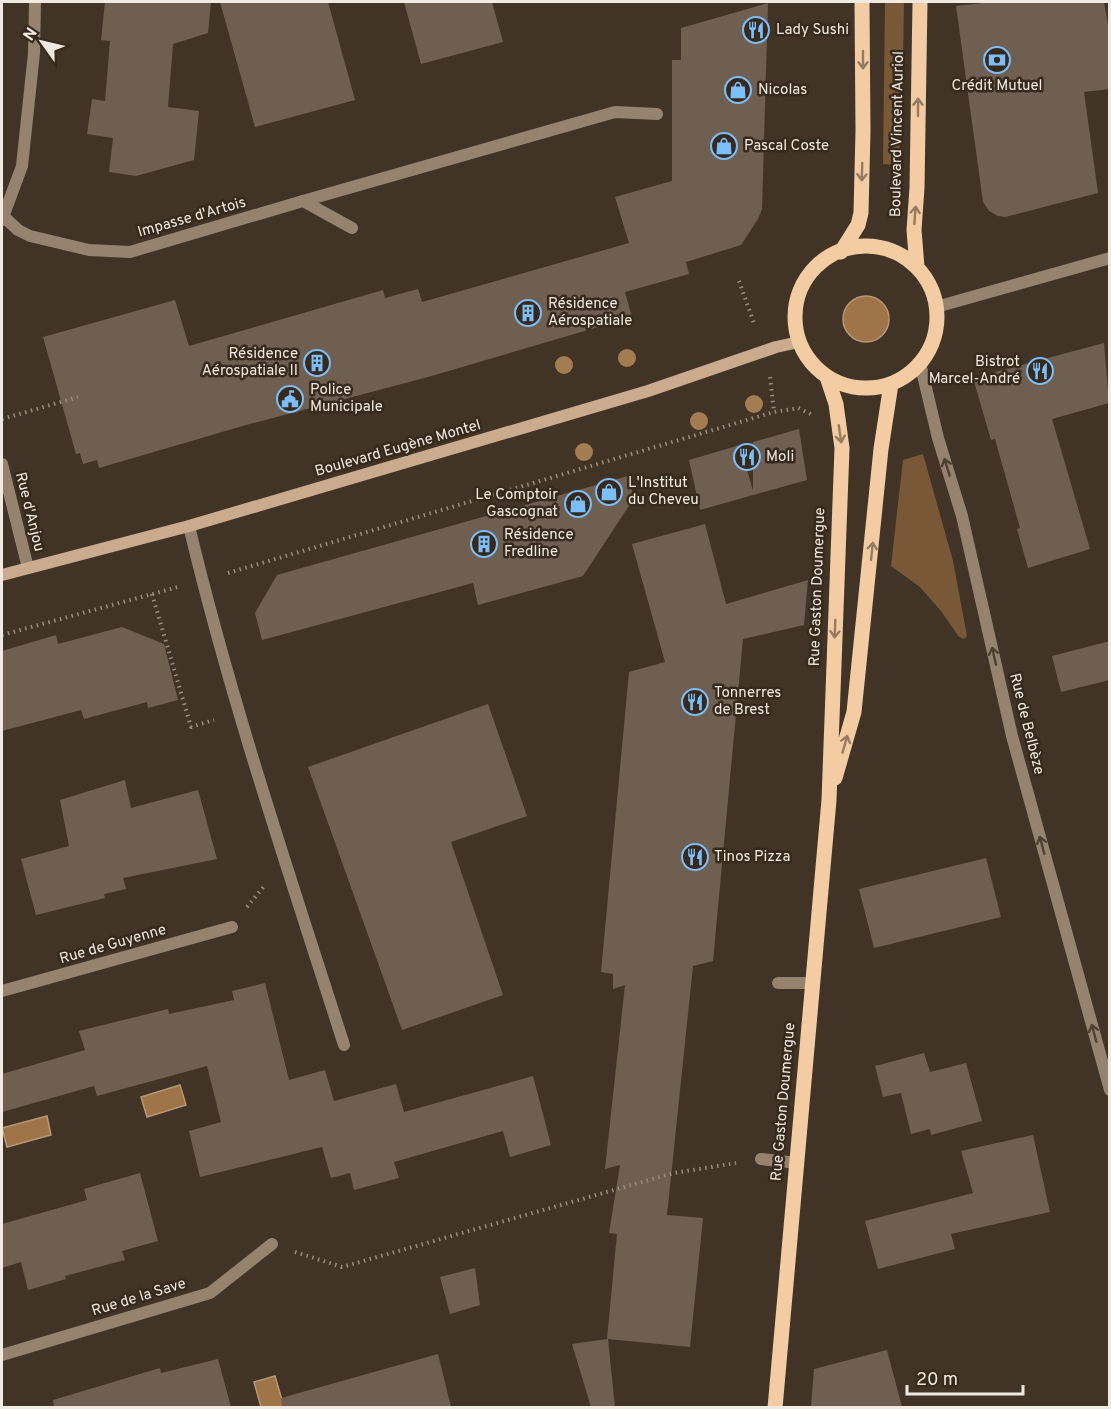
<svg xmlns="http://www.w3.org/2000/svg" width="1111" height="1409" font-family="Overpass,sans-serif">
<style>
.green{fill:#785837}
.water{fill:#9e7448;stroke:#b79776;stroke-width:1.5}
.building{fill:#6e5f51}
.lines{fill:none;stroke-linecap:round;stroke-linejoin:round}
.path{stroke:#988d82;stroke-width:4;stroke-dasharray:1.5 4.5;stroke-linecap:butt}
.lane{stroke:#95826f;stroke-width:12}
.street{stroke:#95826f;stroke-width:12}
.secondary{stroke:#caab8d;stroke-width:12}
.primary{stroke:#f3cca4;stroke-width:15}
.tree{fill:#a47c51}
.oneway{stroke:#957b60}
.oneway2{stroke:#4e4032}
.labels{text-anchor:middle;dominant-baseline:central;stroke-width:5;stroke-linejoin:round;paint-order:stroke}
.poi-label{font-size:15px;fill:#f2e9e1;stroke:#372a1d;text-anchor:start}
.street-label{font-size:15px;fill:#f2e9e1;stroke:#372a1d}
</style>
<rect width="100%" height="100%" fill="#413427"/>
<path class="green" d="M885,2H904L902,118L898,165L883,164Z
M923,454L953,561L967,636L964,639L959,637L941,611L920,587L891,566L903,460Z"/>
<path class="water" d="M843 319a23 23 0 1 1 46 0a23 23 0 1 1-46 0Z
M180,1085L186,1105L147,1117L141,1097Z
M47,1116L51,1135L7,1147L2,1128Z
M275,1376L284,1407H261L254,1382Z"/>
<path class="building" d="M105,2H211L208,33L173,44L168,107L199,111L194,160L136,176L109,172L113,138L87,134L92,99L105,101L110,41L101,40Z
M220,2H328L355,100L255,127Z
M404,2H492L503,42L421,64Z
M991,2H1104L1110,36V89L1084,92L1098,193L1005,217L998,216L989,211L983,202L956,6Z
M768,3L762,209L758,219L741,245L686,262L689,274L625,292L632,317L428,377L246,425L99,468L97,460L83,464L80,453L76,454L43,337L175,300L189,346L383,290L385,298L418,289L422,302L629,243L615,197L672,181V60H681V28Z
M1104,343L1109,403L1052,419L1090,549L1028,568L1017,529L1020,528L995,439L991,440L973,378Z
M799,429L807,480L700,510L689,460L740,445L753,491V442Z
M628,476L634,498L583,576L478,605L473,583L262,640L255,613L277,575Z
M705,524L726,604L808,580L804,625L743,639L713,961L693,966L667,1215L703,1218L690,1347L608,1339L615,1407H591L572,1344L607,1339L617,1234L609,1233L620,1165L605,1169L625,985L613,989V974L601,972L629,672L665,662L632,544Z
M122,627L164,644L178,700L148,708L147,702L84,719L81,710L2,731V651L56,635L58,644Z
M1110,641V680L1061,692L1052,656Z
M488,704L527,816L451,842L503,995L402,1030L308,767Z
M125,780L131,808L198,790L217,859L123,878L126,889L104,894L105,898L36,915L21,859L69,846L60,800Z
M986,858L1001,917L874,948L859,889Z
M265,983L289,1080L325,1070L334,1101L396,1084L404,1112L533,1076L551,1145L510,1157L503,1131L394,1162L399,1178L354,1190L350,1173L331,1178L322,1147L200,1177L189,1131L221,1122L207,1066L97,1096L94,1086L2,1112V1074L85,1050L79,1031L168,1009L169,1014L234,1000L232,991Z
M924,1053L930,1072L966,1063L982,1121L931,1135L930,1129L911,1134L901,1093L883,1097L875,1066Z
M1033,1135L1050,1212L951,1234L955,1249L878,1269L865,1221L973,1193L961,1151Z
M140,1173L158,1241L122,1251L125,1260L65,1276L66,1279L28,1290L21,1262L2,1268V1224L87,1200L84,1189Z
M475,1268L480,1305L450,1314L440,1277Z
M887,1350L902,1407H811L814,1369Z
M438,1354L451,1407H282L281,1398Z
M218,1359L231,1407H54L53,1400L160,1368L161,1373Z"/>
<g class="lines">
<path class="path" d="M739,281L755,326
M770,377L774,412
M2,419L78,397
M228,573L774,412L798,408L811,414
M152,594L191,727L214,720
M2,635L178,587
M247,907L265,885
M295,1252L342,1267L674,1173L736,1163"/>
<path class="lane" d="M303,201L615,112L657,114
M778,983H813
M761,1159L797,1163"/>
<path class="street" d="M3,216L18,230L30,236L89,250L130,252L303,201L352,228
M2,220L22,166L34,53L35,2
M936,307L1110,258
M920,363L938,438L962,516L1012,736L1110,1090
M2,464L28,568
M189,526C231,702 289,873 344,1045
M2,991L232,927
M2,1355L210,1293L272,1244"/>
<path class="secondary" d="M2,575L189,526L648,391L776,347L799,342"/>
<path class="primary" d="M795 317a71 71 0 1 1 142 0a71 71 0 1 1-142 0Z
M841,252L858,225L861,213L863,131L862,2
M917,267L914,230L917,188L920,2
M835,778L854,712L881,449L891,384
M775,1408L829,800L842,448L836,404L827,377"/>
</g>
<g class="tree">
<circle cx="627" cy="358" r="9"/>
<circle cx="564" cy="365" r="9"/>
<circle cx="754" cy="404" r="9"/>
<circle cx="699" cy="421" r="9"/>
<circle cx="584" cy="452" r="9"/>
</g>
<defs><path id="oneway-shaft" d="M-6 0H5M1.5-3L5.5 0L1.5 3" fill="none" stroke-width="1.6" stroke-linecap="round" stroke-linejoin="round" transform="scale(1.5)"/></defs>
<g class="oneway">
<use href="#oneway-shaft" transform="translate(863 60) rotate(90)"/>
<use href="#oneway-shaft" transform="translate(918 107) rotate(-90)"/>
<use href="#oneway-shaft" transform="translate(862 172) rotate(92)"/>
<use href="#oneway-shaft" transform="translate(915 215) rotate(-86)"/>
<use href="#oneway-shaft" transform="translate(840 434) rotate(82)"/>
<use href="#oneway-shaft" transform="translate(872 551) rotate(-84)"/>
<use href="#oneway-shaft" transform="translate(835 629) rotate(92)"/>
<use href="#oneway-shaft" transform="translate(845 744) rotate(-74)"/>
</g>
<g class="oneway2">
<use href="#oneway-shaft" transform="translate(947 467) rotate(-107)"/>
<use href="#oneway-shaft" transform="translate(994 656) rotate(-103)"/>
<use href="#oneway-shaft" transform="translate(1042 845) rotate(-105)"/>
<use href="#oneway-shaft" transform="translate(1094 1033) rotate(-105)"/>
</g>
<defs>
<symbol id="restaurant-ring" viewBox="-11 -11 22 22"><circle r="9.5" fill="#372a1d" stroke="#7cbef9" stroke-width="1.5"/><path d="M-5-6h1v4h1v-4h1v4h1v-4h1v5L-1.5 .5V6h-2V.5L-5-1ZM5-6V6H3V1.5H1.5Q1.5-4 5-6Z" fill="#7cbef9"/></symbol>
<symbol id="bank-ring" viewBox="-11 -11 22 22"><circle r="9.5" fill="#372a1d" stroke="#7cbef9" stroke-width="1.5"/><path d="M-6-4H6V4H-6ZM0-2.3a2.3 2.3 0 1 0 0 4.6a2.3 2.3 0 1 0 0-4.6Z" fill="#7cbef9"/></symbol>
<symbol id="shop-ring" viewBox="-11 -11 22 22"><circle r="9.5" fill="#372a1d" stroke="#7cbef9" stroke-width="1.5"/><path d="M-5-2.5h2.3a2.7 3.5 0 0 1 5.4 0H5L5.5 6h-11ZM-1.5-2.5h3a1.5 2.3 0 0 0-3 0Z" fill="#7cbef9"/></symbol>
<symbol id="building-ring" viewBox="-11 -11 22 22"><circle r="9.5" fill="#372a1d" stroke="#7cbef9" stroke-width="1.5"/><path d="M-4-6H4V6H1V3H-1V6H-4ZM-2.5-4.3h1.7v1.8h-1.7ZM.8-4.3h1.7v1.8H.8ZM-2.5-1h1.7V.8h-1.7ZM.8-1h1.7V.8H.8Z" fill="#7cbef9"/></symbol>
<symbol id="civic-ring" viewBox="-11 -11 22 22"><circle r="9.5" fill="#372a1d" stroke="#7cbef9" stroke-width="1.5"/><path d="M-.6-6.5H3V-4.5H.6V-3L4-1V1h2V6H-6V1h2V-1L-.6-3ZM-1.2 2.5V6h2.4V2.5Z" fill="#7cbef9"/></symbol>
</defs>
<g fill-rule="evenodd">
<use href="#restaurant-ring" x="741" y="15" width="30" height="30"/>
<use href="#bank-ring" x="982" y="45" width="30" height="30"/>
<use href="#shop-ring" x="723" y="75" width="30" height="30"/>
<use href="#shop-ring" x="709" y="131" width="30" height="30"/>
<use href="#building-ring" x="513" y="298" width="30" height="30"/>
<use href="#building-ring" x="302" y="348" width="30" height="30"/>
<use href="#restaurant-ring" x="1025" y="356" width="30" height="30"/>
<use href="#civic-ring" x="275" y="384" width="30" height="30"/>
<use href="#restaurant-ring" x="732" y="442" width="30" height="30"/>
<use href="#shop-ring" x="594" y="477" width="30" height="30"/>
<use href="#shop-ring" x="563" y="489" width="30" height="30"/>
<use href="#building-ring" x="469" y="529" width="30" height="30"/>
<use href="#restaurant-ring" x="680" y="687" width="30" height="30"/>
<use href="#restaurant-ring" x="680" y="842" width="30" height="30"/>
</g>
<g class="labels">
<g class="poi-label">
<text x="776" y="30">Lady Sushi</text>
<text x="997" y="86" text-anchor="middle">Crédit Mutuel</text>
<text x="758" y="90">Nicolas</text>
<text x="744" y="146">Pascal Coste</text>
<text x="548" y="304">Résidence<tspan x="548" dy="17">Aérospatiale</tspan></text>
<text x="298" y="354" text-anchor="end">Résidence<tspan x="298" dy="17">Aérospatiale II</tspan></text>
<text x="1020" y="362" text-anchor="end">Bistrot<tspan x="1020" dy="17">Marcel-André</tspan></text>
<text x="310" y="390">Police<tspan x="310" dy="17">Municipale</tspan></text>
<text x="766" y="457">Moli</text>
<text x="628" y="483">L'Institut<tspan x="628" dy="17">du Cheveu</tspan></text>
<text x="558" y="495" text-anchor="end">Le Comptoir<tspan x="558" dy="17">Gascognat</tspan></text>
<text x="504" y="535">Résidence<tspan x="504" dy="17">Fredline</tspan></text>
<text x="714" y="693">Tonnerres<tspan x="714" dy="17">de Brest</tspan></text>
<text x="714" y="857">Tinos Pizza</text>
</g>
<g class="street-label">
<text transform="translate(898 134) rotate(-89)">Boulevard Vincent Auriol</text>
<text transform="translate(192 218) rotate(-16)">Impasse d'Artois</text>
<text transform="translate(398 449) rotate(-16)">Boulevard Eugène Montel</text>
<text transform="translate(29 512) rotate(76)">Rue d'Anjou</text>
<text transform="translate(818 587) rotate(-88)">Rue Gaston Doumergue</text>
<text transform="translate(1026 724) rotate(76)">Rue de Belbèze</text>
<text transform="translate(113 945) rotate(-16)">Rue de Guyenne</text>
<text transform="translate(784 1102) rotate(-85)">Rue Gaston Doumergue</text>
<text transform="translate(139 1298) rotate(-17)">Rue de la Save</text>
</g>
</g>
<rect width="1111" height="1409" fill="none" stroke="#f2e9e1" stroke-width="6"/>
<g transform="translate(42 42) rotate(304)" stroke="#372a1d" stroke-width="4.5" paint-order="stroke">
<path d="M0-4.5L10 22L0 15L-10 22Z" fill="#f2e9e1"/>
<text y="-9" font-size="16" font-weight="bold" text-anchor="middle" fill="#f2e9e1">N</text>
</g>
<path d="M907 1385v9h116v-9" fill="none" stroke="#f2e9e1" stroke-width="3"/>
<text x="916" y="1385" font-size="18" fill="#f2e9e1" stroke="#372a1d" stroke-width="4.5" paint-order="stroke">20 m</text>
</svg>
